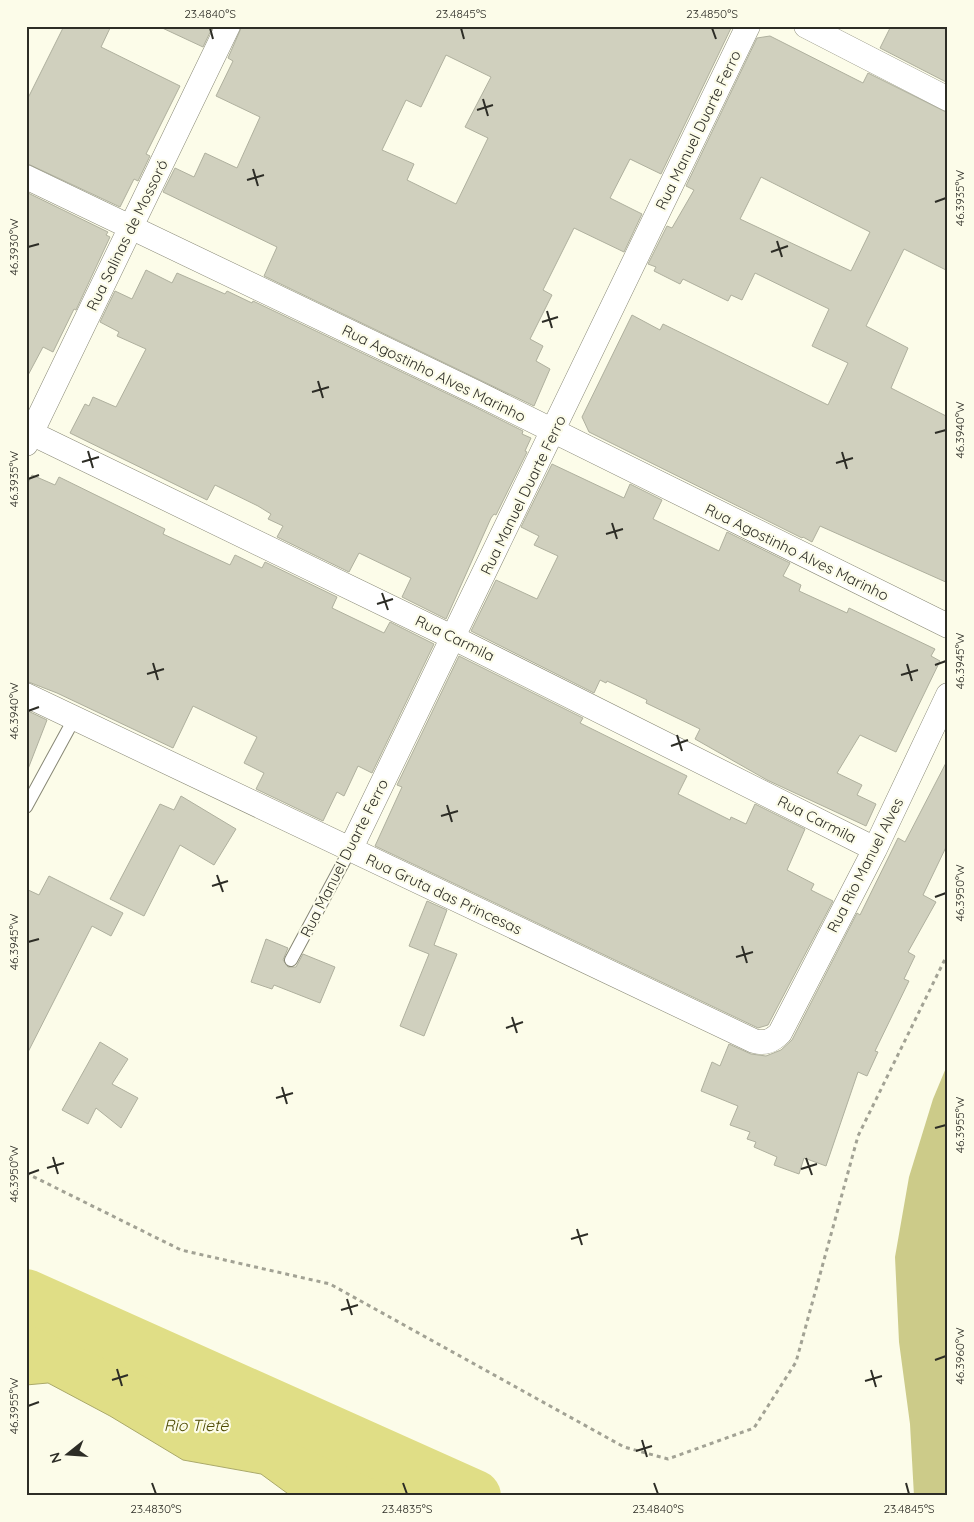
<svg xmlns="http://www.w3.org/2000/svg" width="974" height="1522" font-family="Quicksand,sans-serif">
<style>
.green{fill:#cccb89}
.water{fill:#e0de86;stroke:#aaa969}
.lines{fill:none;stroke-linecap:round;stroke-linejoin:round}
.river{stroke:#e0de86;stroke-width:52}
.building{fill:#d0d0be;stroke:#afb09e;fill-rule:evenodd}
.service-casing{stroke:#878775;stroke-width:14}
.minor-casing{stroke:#878775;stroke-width:25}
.path{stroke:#a2a294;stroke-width:3;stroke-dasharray:4 4;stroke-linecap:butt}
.service{stroke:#fff;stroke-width:12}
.minor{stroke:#fff;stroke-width:24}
.ticks{fill:none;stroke:#2d2d26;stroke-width:2}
.labels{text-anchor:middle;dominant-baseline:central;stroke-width:4.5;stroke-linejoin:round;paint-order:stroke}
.street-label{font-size:15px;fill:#2d2d26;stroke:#fcfce9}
.water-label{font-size:16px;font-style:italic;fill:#4c4901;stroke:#fcfce9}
.neatline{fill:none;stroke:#2d2d26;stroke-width:2}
.ticks-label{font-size:12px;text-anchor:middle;fill:#2d2d26}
</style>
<rect width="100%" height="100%" fill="#fcfce9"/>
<path class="green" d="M948,1063V1496H914L910,1424L899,1342L895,1257L909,1177L933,1099Z"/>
<path class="water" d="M26,1317L183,1379L315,1437L458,1478L492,1496H291L261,1474L183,1460L110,1416L48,1383L26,1385Z"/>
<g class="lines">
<path class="river" d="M26,1295L475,1496"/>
</g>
<path class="building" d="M64,26H111L101,47L180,86L146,154L150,156L138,181L134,179L120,207L26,163V102Z
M158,26H213L203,47Z
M242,26H732L661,174L630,159L610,198L642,214L624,252L574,228L543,290L552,295L530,339L543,346L536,361L550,369L534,406L264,276L277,247L163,192L175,168L194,177L205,153L237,168L260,117L216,96L233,61L228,58ZM446,55L491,77L465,127L488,138L456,204L407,180L414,164L382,150L406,100L421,107Z
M891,26H948V83L880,48Z
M770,36L863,83L868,73L948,113V271L904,249L866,326L908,348L891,388L948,417V583L820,526L812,542L803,537L802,538L589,432L582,417L632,315L660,330L663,324L828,405L848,363L812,346L829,309L755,273L742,300L731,295L728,301L683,279L680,284L654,271L656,267L648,264L667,226L672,228L694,190L686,186L757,38ZM761,177L870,232L851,271L740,219Z
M26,192L108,232L106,235L110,237L76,310L74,309L53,352L43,347L26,379Z
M146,270L172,283L177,273L225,294L227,291L252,303L253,301L469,404L523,431L522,434L531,438L525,451L527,452L496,515L494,514L491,518L446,619L402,597L411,578L359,553L349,572L277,537L283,526L268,519L271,514L258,506L215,485L207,500L70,433L85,404L89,406L93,397L116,407L146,349L117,336L119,332L100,322L115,291L132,299Z
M552,464L624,498L630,484L662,500L653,519L719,551L727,532L790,563L783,576L801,585L799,591L847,613L849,608L935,649L931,656L940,661L896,752L860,735L837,773L862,785L857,795L876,804L866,826L767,780L695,739L700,729L646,703L647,700L607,681L606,683L600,680L594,693L471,631L496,580L537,599L558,556L534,545L539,536L521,527Z
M32,475L55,485L59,477L165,529L163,534L230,565L235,555L262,568L265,562L337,597L332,608L384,633L390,622L434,644L372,773L358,766L344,796L337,792L323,821L256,789L264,773L244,763L257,737L193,706L173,748L57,693L26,681V487Z
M459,656L583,718L580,723L687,776L678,794L730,820L731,817L746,824L755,804L805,829L787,870L814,884L811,890L833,901L768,1025L758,1028L375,846L402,787L397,785Z
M26,710L47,720L28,769L26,768Z
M948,759V843L923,895L936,902L908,952L915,956L904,979L909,981L875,1051L878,1052L867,1076L858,1072L826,1166L804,1158L799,1174L774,1165L777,1157L754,1147L756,1142L747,1139L750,1132L730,1125L738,1106L701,1091L712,1062L720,1066L729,1044L751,1054L766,1056L781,1050L792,1040L857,913L860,915L898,838L905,842Z
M181,796L236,829L214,865L180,845L144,916L110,899L160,804L174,810Z
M49,876L123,913L111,936L92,926L26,1056V889L39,895Z
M427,901L447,910L434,945L457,954L424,1036L400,1026L429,954L409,946Z
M266,939L288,948L283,960L288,967H296L303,954L335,967L320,1003L274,985L272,989L251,982Z
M100,1042L128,1059L112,1084L138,1098L121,1128L96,1108L88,1124L62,1110Z"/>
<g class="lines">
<defs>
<path id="service" d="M26,807L74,719
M291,960L350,850"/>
<path id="minor" d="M806,26L948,99
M26,177L475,392L948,626
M31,433L454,638L875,849
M26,444L228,26
M26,695L754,1041C765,1044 772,1041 780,1033L875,849L948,695
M350,850L748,26"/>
</defs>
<use href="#service" class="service-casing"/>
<use href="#minor" class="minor-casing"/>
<path class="path" d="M26,1173L181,1250L330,1284L624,1447L668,1459L754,1428L796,1362L858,1136L948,953"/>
<use href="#service" class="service"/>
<use href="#minor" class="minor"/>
</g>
<path class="ticks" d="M210,28L213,39M461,28L464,39M712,28L716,39M483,99L488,116M477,110L493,105M253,169L258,186M247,180L264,175M935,202L946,198M777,241L782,257M28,247L39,244M771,252L788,246M547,311L552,328M542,322L558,317M318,381L323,398M312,392L329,387M935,433L946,430M88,451L93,468M842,452L847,469M82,462L99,457M836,463L853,458M28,479L39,475M612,523L617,539M606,534L623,529M382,593L388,610M377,604L393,599M153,663L158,680M907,664L912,681M935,665L946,661M147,674L164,669M901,675L918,670M28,711L39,707M677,735L682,751M671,746L688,740M447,805L452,822M441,816L458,811M217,875L223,892M212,886L228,881M935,897L946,893M28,942L39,939M742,946L747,963M736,957L753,952M512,1017L517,1033M506,1028L523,1022M282,1087L287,1104M276,1098L293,1093M935,1128L946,1125M53,1157L58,1174M806,1158L812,1175M47,1168L64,1163M801,1169L817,1164M28,1174L39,1170M577,1229L582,1245M571,1239L588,1234M347,1299L352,1315M341,1310L358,1305M935,1360L946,1356M117,1369L122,1386M871,1370L876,1387M112,1380L128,1375M865,1381L882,1376M28,1406L39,1402M642,1440L647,1457M636,1451L652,1446M152,1483L156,1494M403,1483L407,1494M654,1483L658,1494M906,1483L909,1494"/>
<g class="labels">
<g class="street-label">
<text transform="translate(698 130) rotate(-64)">Rua Manuel Duarte Ferro</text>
<text transform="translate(127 235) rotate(-64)">Rua Salinas de Mossoró</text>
<text transform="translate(434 373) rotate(26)">Rua Agostinho Alves Marinho</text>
<text transform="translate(523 495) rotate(-64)">Rua Manuel Duarte Ferro</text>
<text transform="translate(797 552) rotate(26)">Rua Agostinho Alves Marinho</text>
<text transform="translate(455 638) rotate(26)">Rua Carmila</text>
<text transform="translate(817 819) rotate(27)">Rua Carmila</text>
<text transform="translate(344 858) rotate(-63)">Rua Manuel Duarte Ferro</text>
<text transform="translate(865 865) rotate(-63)">Rua Rio Manuel Alves</text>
<text transform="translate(444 894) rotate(25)">Rua Gruta das Princesas</text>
</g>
<g class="water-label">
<text x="196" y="1425">Rio Tietê</text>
</g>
</g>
<rect width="974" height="1522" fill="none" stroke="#fcfce9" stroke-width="55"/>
<g transform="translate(68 1454) rotate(253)" stroke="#fcfce9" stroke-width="4" paint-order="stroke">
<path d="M0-4L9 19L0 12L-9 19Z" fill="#2d2d26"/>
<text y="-8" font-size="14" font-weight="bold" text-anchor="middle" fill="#2d2d26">N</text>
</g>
<rect x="28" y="28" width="918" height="1466" class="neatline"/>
<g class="ticks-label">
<text x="210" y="18">23.4840°S</text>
<text x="461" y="18">23.4845°S</text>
<text x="712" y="18">23.4850°S</text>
<text transform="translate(960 198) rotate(-90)" y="4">46.3935°W</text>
<text transform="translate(14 247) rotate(-90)" y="4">46.3930°W</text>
<text transform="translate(960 430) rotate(-90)" y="4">46.3940°W</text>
<text transform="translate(14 479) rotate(-90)" y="4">46.3935°W</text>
<text transform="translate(960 661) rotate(-90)" y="4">46.3945°W</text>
<text transform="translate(14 711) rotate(-90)" y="4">46.3940°W</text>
<text transform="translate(960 893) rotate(-90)" y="4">46.3950°W</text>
<text transform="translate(14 942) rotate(-90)" y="4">46.3945°W</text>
<text transform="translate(960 1125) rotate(-90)" y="4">46.3955°W</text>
<text transform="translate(14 1174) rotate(-90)" y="4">46.3950°W</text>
<text transform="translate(960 1356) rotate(-90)" y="4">46.3960°W</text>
<text transform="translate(14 1406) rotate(-90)" y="4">46.3955°W</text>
<text x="156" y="1513">23.4830°S</text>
<text x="407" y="1513">23.4835°S</text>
<text x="658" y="1513">23.4840°S</text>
<text x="909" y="1513">23.4845°S</text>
</g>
</svg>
